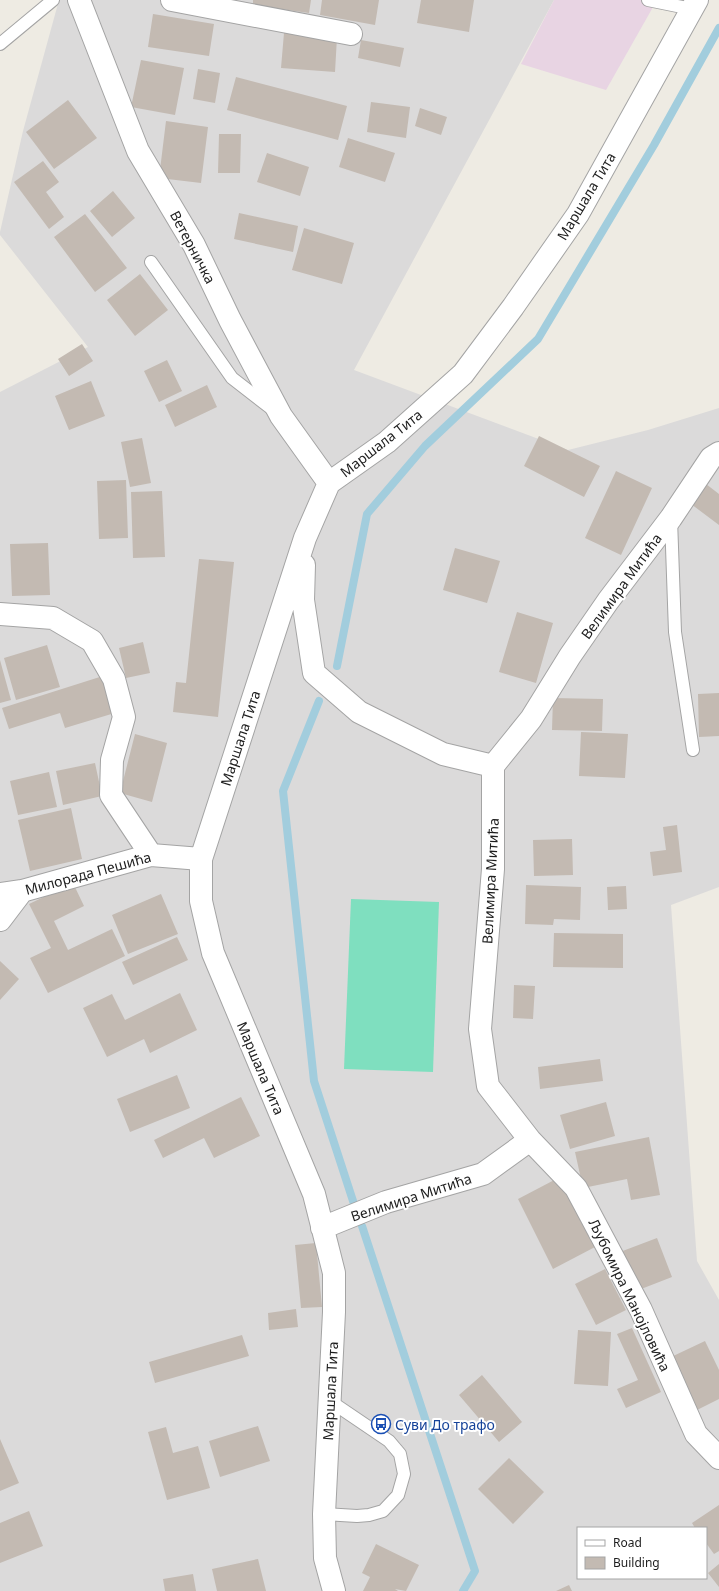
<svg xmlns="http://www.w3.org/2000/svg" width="719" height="1591" font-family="'Noto Sans',sans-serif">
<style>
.residential{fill:#dbdada;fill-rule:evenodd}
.industrial{fill:#e8d4e3}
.pitch{fill:#7fdfbf}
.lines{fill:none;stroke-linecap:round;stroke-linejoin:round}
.stream{stroke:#a2cddd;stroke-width:8}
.building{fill:#c3bab2}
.lane-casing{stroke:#a4a4a4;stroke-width:14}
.street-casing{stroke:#a4a4a4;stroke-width:24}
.lane{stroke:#fff;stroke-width:12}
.street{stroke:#fff;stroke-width:22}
.labels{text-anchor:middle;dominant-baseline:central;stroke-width:4;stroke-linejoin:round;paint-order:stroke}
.street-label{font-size:14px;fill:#1d1d1d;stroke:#fff}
.transit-label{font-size:14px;fill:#164399;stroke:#fff;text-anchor:start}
</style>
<rect width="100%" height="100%" fill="#eeebe3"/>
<path class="residential" d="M59,0H554L354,370L568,450L648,430L719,408V887L671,905L697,1261L719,1300V1591H0V392L88,347L0,235V232L23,131ZM578,1528H706V1578H578Z"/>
<path class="industrial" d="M554,0H657L606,90L521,64Z"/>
<path class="pitch" d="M351,899L439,902L433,1072L344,1069Z"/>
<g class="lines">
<path class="stream" d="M337,666L367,514L425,446L538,339L654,145L719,28
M319,701L283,791L314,1081L354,1204
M362,1226L475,1571L463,1591"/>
</g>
<path class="building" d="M253,0H311L309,13L253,5Z
M322,0H379L375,25L320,15Z
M421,0H474L469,32L417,23Z
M153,14L214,24L209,56L148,47Z
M284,33L337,37L335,72L281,68Z
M361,40L404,48L400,67L358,58Z
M141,60L184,68L175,115L131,107Z
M198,69L220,73L215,103L193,99Z
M236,77L347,106L338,140L227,110Z
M68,100L97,138L54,169L26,132Z
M371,102L410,107L406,138L367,132Z
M420,108L447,117L441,135L415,126Z
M166,121L208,127L201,183L159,178Z
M219,134H241L240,173H218Z
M348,138L395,153L385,182L339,167Z
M267,153L309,167L300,196L257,182Z
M43,161L59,182L46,192L64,217L49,229L14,182Z
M113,191L135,218L112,237L90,211Z
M239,213L298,226L293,252L234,239Z
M85,214L127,268L95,292L54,237Z
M304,228L354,243L342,284L292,270Z
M140,274L168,310L135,336L107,300Z
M82,344L93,361L69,376L58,359Z
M167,360L182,391L159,402L144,371Z
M91,381L105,416L69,430L55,396Z
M207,385L217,407L175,427L165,405Z
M539,436L600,466L584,497L524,466Z
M142,438L151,483L130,487L121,442Z
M616,471L652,488L621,555L585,538Z
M126,480L128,538L99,539L97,481Z
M706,484L719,494V525L691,504Z
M162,491L165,557L133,558L131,492Z
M48,543L50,595L12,596L10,544Z
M455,548L500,561L487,603L443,590Z
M199,559L234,562L218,717L173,712L176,682L186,683Z
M517,612L553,623L536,683L499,672Z
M143,642L150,673L126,678L119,648Z
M47,645L60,687L16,700L4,658Z
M0,660L11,700L0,703Z
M106,675L118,712L65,728L60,713L9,729L2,708Z
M719,693V736L699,737L698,694Z
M553,698L603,699L602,731L552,730Z
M581,732L628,734L625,778L579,776Z
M135,734L167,743L152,802L120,793Z
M95,763L102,796L63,805L56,771Z
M49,772L57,807L18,815L10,781Z
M71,808L82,859L30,871L18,820Z
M677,825L682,872L653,876L650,852L666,850L663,827Z
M572,839L573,875L534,876L533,840Z
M73,883L84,906L54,921L68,950L112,929L125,956L48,993L30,958L51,948L29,904Z
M526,885L581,887L580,920L554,919L553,925L525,924Z
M626,886L627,909L608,910L607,887Z
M161,894L178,934L128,954L112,915Z
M554,933L623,934V968L553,967Z
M177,937L188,960L133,985L122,962Z
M0,961L19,979L0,1000Z
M514,985L535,986L533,1019L513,1018Z
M180,993L197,1030L150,1053L144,1039L107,1057L83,1008L112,994L125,1020Z
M600,1059L603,1081L540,1089L538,1067Z
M177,1075L190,1108L130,1132L117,1099Z
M241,1097L260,1136L214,1158L204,1138L163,1158L154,1140Z
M606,1102L615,1136L570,1149L560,1115Z
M649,1137L660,1195L631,1200L627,1179L583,1188L575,1152Z
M560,1177L595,1247L553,1269L518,1199Z
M657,1238L672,1277L636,1291L620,1252Z
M316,1243L322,1307L301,1308L295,1245Z
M605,1269L626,1310L596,1325L575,1284Z
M296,1309L298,1327L269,1330L268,1313Z
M632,1328L661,1392L626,1408L617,1389L638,1380L617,1334Z
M578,1330L611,1332L608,1386L574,1384Z
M242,1335L249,1356L155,1383L149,1362Z
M705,1341L719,1370V1399L695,1411L669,1358Z
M482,1375L522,1422L499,1442L459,1395Z
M258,1426L270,1461L220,1477L209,1441Z
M166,1427L173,1453L198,1446L210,1488L167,1500L148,1432Z
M0,1439L19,1483L0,1491Z
M509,1458L544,1492L513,1524L478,1489Z
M719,1505V1551L714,1554L706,1543V1528H695L692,1523Z
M29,1511L43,1546L0,1563V1523Z
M376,1544L419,1565L406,1591L395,1589L398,1591H363L370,1577L362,1573Z
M258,1559L266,1591H217L212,1569Z
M719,1564V1587L708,1573Z
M193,1574L196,1591H165L163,1579Z
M569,1585L572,1591H556Z"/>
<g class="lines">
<defs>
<path id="lane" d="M648,0L692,9
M0,44L53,0
M151,262L232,378L272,409
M671,519L675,632L693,750
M324,1514L357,1516L369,1515L383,1511L398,1495L404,1474L400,1454L389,1441L330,1401"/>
<path id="street" d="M79,0L138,151L194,245L230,320L281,416L329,483
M172,0L351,34
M304,565L303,600L314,673L359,712L443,754L493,766
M0,614L53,618L92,641L114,679L124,717L112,760L111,795L151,855
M0,894L22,891L151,855L201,859
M0,920L22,891
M530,1140L576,1188L641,1310L696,1434L719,1458
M322,1228L386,1202L483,1174L530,1140L488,1086L480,1029L493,869V766L531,719L570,656L608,601L671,518L711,458L719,453
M334,1591L325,1558L324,1514L334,1312V1273L314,1194L213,953L201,901V859L305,538L329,483L387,442L463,374L513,307L578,214L697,0"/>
</defs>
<use href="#lane" class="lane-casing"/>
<use href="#street" class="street-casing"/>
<use href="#lane" class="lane"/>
<use href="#street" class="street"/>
</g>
<defs>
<symbol id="bus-ring" viewBox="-11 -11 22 22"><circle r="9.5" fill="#fff" stroke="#1a4fb4" stroke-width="1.5"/><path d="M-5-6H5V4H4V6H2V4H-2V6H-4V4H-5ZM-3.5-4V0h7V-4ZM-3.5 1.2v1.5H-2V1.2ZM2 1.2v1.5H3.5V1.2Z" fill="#1a4fb4"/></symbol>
</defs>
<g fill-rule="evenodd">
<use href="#bus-ring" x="370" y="1413" width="22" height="22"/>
</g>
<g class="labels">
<g class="street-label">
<text transform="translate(586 196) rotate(-59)">Маршала Тита</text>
<text transform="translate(193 247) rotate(62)">Ветерничка</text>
<text transform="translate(381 443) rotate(-38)">Маршала Тита</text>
<text transform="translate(621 586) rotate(-54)">Велимира Митића</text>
<text transform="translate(240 738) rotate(-72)">Маршала Тита</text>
<text transform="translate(88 873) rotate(-15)">Милорада Пешића</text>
<text transform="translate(490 881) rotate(-87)">Велимира Митића</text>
<text transform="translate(261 1068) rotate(67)">Маршала Тита</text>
<text transform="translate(411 1197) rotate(-18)">Велимира Митића</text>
<text transform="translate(630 1295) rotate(64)">Љубомира Манојловића</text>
<text transform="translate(330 1391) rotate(-87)">Маршала Тита</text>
</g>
<g class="transit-label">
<text x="395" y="1424">Суви До трафо</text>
</g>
</g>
<rect x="577" y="1527" width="130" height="52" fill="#ffffff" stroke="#a5a5a5"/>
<rect x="585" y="1540" width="20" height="6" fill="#ffffff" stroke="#a5a5a5"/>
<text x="613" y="1547" font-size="12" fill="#1d1d1d">Road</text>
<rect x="585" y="1557" width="20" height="12" fill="#c3bab2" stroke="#a5a5a5"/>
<text x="613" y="1567" font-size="12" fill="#1d1d1d">Building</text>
</svg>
